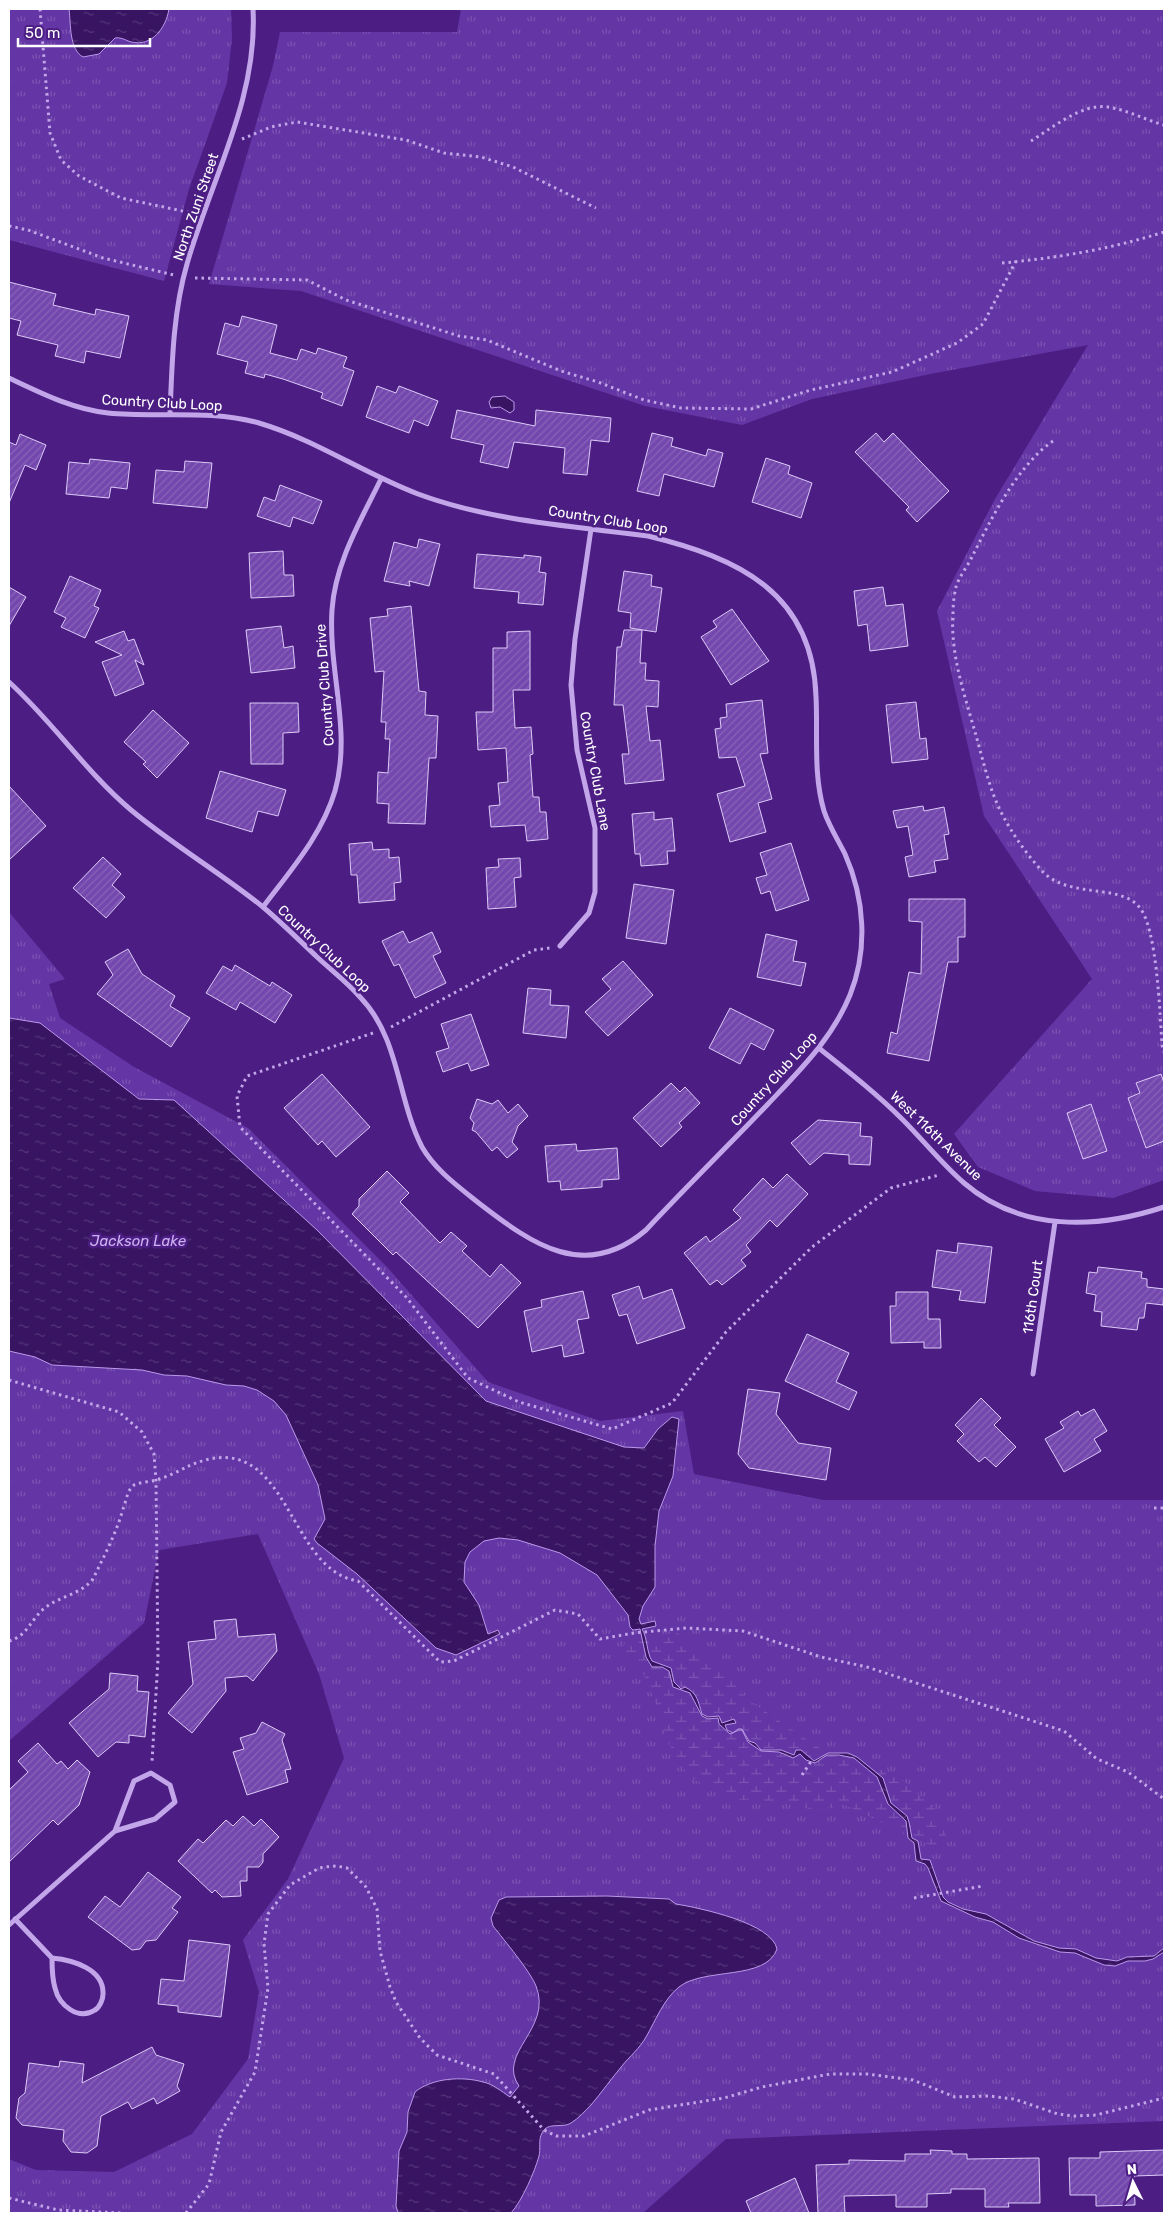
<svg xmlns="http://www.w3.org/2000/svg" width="1173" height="2222" font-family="Rubik,sans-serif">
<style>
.grass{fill:url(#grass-tufts)}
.wetland{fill:url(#wetland-marsh)}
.water{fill:url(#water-ripples);stroke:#bb99eb}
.building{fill:url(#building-hatch);stroke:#ddcaf7}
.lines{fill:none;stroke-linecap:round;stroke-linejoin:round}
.path{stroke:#c3a6ea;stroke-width:3;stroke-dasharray:2.5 4;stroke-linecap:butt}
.minor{stroke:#c3a6ea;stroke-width:5}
.labels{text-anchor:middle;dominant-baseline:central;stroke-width:5;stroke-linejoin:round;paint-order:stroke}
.street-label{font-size:14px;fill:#fff;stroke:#4c1e84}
.water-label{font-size:15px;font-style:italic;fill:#ccb1f1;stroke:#4c1e84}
</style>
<defs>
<pattern id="grass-tufts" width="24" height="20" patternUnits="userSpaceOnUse" patternTransform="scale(1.25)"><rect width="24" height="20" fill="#6435a4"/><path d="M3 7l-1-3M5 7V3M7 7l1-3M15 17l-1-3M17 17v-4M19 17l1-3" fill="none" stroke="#7b53b2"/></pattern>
<pattern id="wetland-marsh" width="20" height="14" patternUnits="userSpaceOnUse" patternTransform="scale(1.25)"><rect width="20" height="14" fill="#6435a4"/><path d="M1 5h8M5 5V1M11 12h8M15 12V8" fill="none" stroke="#7b53b2"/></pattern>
<pattern id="water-ripples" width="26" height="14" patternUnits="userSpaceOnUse" patternTransform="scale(1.25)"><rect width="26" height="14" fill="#381463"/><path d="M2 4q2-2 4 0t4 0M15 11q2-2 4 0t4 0" fill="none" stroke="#56377a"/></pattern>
<pattern id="building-hatch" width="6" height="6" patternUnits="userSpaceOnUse" patternTransform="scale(1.25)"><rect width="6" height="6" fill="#7347ad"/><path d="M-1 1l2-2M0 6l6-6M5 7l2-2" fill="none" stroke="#8863b9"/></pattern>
</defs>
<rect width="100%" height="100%" fill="#4c1e84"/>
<path class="grass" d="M9,9H231L232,38L227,83L189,189L164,281L9,240Z
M461,9H1164V1180L1113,1198L1035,1191L978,1167L954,1134L1092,979L984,816L937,611L995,499L1088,345L930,374L812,399L742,425L645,406L301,291L209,284L273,66L280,32H457Z
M9,912L65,979L49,984L60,1018L134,1067L248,1128L387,1267L488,1382L600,1421L683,1411L694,1474L823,1500H1164V2121L726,2139L643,2213H9V2159L36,2170L114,2172L192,2134L248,2059L259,1992L243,1940L288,1879L344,1758L319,1674L258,1534L159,1550L144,1623L9,1741Z"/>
<path class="wetland" d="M678,1633L729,1677L747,1699L827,1753L853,1760L896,1775L934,1807L947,1838L942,1851L843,1804L833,1808L810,1809L772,1801L740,1800L690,1778L665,1738L661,1716L644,1675L623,1647L627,1639Z"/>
<path class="water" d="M69,9H169C166,28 152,47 131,42C125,40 121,37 115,38L99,54L83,57C69,49 71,25 69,9Z
M505,396L514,402V410L510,413L500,407L491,408L489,402L492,397Z
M9,1018L40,1023L139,1099L174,1100L317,1230L486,1401L624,1447L644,1448L658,1429L672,1417L679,1419L673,1476L659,1511L655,1546V1587L643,1606L639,1619L641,1624L655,1621L656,1626L642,1629C648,1639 646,1651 652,1661L671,1668L674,1682L681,1689L685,1687C698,1693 698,1702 702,1714L708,1717L719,1716L722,1723L734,1719L736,1723L725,1725L727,1730L733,1733L738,1729H742L749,1741L755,1743L761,1750H781L794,1755L796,1750H801L814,1761L828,1753H848L857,1757L883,1778L891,1803L907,1816L909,1822L912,1838L918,1841L921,1859L930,1860L943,1897L948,1902L963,1909L986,1914L1034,1941L1059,1948L1076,1949L1096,1958L1117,1961L1127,1957L1154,1956L1164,1948V1952L1153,1959L1145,1961H1128L1115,1966L1104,1965L1075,1953L1060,1952L1019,1938L993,1922L975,1917L941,1901L928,1868L925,1864L916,1861L914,1843L908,1838L906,1821L888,1804L877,1777L854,1758L839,1755H827L815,1763L806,1760L800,1754L793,1758L779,1752L761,1751L748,1742L742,1730H739L730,1734L719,1724L718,1718L708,1719L702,1716L690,1693L673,1687L669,1671L662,1667H652L646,1657L640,1629L633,1630L630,1627L628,1615L597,1575L560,1553L518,1540L499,1538L484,1541L470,1552L465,1562L464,1582L479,1605L488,1634L498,1630L500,1634L456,1655L436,1648L357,1574L317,1543L314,1539L325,1519L318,1485L286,1415L274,1401L257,1390L244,1386L226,1385L187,1376L164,1375L142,1370L52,1365L35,1357L9,1351Z
M607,1896L669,1899L676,1904C700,1908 772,1923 777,1949C766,1981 704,1967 679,1987C663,2000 656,2020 646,2037C640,2048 629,2057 622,2066C611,2079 602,2092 591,2105C585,2111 579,2118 571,2123C561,2129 548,2121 542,2133C538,2140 541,2149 539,2156C535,2171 522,2201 511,2213H398L396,2206L399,2151L407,2132L408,2112L415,2092C432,2078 462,2076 483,2082C493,2084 501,2091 510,2097L519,2086C496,2053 553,2029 536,1986C530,1971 504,1940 493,1926L491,1918L499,1900L506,1897Z"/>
<path class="building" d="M9,282L56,294L53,305L95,315L96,309L129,316L120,358L86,351L84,363L55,356L58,345L17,335L21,321L9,318Z
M242,316L277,325L270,353L297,360L301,349L316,354L318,348L347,357L343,367L354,371L342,406L321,398L323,393L283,379L265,374L264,378L245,373L248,362L217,354L225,323L239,327Z
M377,386L396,393L399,386L438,401L428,426L414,420L409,433L366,417Z
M457,410L535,426L536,410L611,418L609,442L591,440L587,475L563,473L565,448L514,442L508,468L480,462L484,445L451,438Z
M652,433L673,438L671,446L706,456L708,449L723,453L714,487L664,474L659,496L637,491Z
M876,433L884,442L893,433L949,491L917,522L906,510L909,507L855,452Z
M20,434L46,445L36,470L25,465L9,503V442L16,445Z
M766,458L790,466L788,474L812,483L801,518L752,502Z
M90,459L130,463L127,489L111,487L109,498L66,494L69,462L89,464Z
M185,461L212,463L207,508L153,503L156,470L184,472Z
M280,485L322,501L313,524L293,517L290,527L257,516L264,497L275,501Z
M419,539L440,544L429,586L409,581L410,586L384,581L394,542L417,548Z
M283,551L284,575H293L294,596L251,598L249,553Z
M477,554L524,558V555L541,557L539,572L546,573L543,605L518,603L519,592L474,588Z
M624,571L652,575L651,586L662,588L656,632L630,628L631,613L618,611Z
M70,576L101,590L94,606L99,608L85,638L61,627L66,618L54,612Z
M9,587L26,597L9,626Z
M883,587L886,606L903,604L908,646L870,651L867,624L858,626L854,591Z
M411,606L419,691L426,692L425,715L438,716L436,758H429L425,824L388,823L389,804L377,803L378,772L388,773L390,739H385L386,722H381L384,671L375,672L370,618L388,616L387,609Z
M732,609L769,661L731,685L701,637L717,627L713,621Z
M281,626L284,648L293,646L295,668L251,673L246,630Z
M624,630H642L640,663H646L645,680L659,681L658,707L646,706L650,741L660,740L664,780L625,784L622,754H629L623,705H614L617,647H621Z
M124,631L128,641L134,639L144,665L135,660L144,684L115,696L102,662L122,655L95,642Z
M530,631V690H513L515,728L531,727L533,754L530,755L533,797H539L540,812H546L548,839L527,841L525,825L491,827L489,806L500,805L498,783L508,782L506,748L478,750L476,712H493V648H507V632Z
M762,700L768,753L760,754L772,799L758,803L766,832L730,842L717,794L745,786L736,757L719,758L715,729L721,728L720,718L727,717L726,704Z
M916,702L920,739L926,738L928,759L892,763L886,705Z
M250,703H298L299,732L283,733V764H251Z
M153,710L189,743L157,778L143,764L146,762L124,742Z
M220,771L286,790L278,816L258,811L252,832L206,818Z
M9,786L46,826L9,860Z
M923,806L924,811L944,807L949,834L944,835L948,859L934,861L936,872L909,877L905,857L913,855L908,826L897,828L893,811Z
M654,812V820L672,818L675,851H667L668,864L641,866L640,854H635L632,814Z
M372,842L373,850L389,849V858L399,857L401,882L394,883L395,900L359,903L357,875H351L349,844Z
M791,843L809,900L776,911L770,891L761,894L756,878L767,875L760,853Z
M103,857L121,874L112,885L125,897L106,918L73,888Z
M520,858L521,877L514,878L516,907L488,909L486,868L499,867L498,859Z
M634,884L674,890L666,944L626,938Z
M909,899H965V937H958V962H948L929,1061L887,1053L891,1032L897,1034L909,972L921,974L922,922L909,921Z
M403,931L409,943L432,932L441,952L433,956L446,983L415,998L399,964L394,966L382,941Z
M766,934L797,941L793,961L806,963L801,986L757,977Z
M128,949L142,974L175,996L170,1006L190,1018L171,1047L97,994L113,975L105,962Z
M623,961L653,995L608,1036L585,1012L611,989L602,979Z
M235,965L270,986L272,982L292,995L275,1023L240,1002L236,1010L206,993L223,966L232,971Z
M528,988L551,990L550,1005L569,1006L566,1038L523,1033Z
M730,1008L774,1030L764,1050L751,1043L740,1064L709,1048Z
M471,1014L489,1065L471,1071L468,1063L443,1072L436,1052L449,1048L441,1024Z
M322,1074L370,1127L336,1157L322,1141L318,1145L284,1108Z
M1161,1074L1164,1083V1141L1146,1148L1128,1098L1140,1093L1136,1083Z
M671,1083L680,1092L685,1087L700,1103L679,1123L682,1127L661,1147L633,1118Z
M477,1099L492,1104L498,1100L508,1113L518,1104L528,1116L518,1126L512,1142L518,1149L507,1158L497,1147L492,1151L476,1132L472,1130L474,1123L470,1118Z
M1091,1104L1107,1151L1083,1159L1067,1113Z
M818,1120L861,1123L860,1136L872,1137L870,1165L849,1164V1155L824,1153L810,1165L791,1143Z
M576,1144L577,1151L617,1148L619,1179L602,1180V1187L561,1190L560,1181L548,1182L545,1146Z
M387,1171L409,1193L400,1202L440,1243L451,1232L467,1246L462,1251L490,1277L501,1264L521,1283L478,1328L396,1252L393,1255L352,1214L359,1206V1199Z
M787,1174L808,1194L777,1227L770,1220L746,1245L751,1252L741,1260L746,1266L722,1285L717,1280L710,1285L684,1253L706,1236L710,1242L741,1218L733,1210L763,1178L773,1188Z
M958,1243L992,1247L985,1303L959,1300L961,1291L932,1287L937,1250L957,1253Z
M1098,1267L1142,1272L1141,1278L1147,1279V1287L1164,1289L1163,1305L1146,1303L1144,1318H1139L1137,1330L1101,1326L1102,1312L1094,1311L1096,1295L1086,1293L1089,1272L1097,1273Z
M639,1286L643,1299L672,1289L685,1328L637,1344L627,1314L619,1316L612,1295Z
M583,1291L589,1318L577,1320L584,1353L564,1357L562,1345L532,1352L524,1311L542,1307L541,1300Z
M896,1292H928V1319H940L941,1348H924V1342L891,1343L890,1306H896Z
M807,1334L849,1353L836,1382L857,1392L849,1410L785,1381Z
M748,1389L780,1393L776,1414L798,1443L831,1448L826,1480L749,1468L738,1454Z
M981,1398L1001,1418L994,1425L1016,1447L996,1467L985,1457L979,1462L957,1441L964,1434L955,1425Z
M1094,1409L1107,1431L1094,1439L1101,1451L1064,1472L1045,1439L1064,1428L1060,1422L1078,1411L1081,1416Z
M236,1619L238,1637L275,1634L277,1651L253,1681L247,1676L225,1678L226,1691L192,1733L168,1713L193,1684L188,1642L216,1639L214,1621Z
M110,1673L138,1676L137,1691L149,1692L145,1737L129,1735V1743L116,1742L98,1757L69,1723L109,1689Z
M262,1722L285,1734L282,1740L291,1769L285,1770L288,1782L247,1795L233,1752L244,1749L240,1738L256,1733Z
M38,1743L57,1764L61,1761L68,1769L77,1760L90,1772L79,1805L58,1825L53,1820L9,1862V1790L28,1772L18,1761Z
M243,1816L254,1826L261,1819L279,1837L263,1854V1862L259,1867H247V1881H240L241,1896L222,1897L215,1890L212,1893L178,1861L198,1839L203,1843L226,1820L233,1826Z
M148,1872L181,1897L172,1908L178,1912L156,1940L146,1941L140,1949L132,1950L88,1917L105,1896L120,1907Z
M189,1940L230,1945L221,2017L178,2012V2006L158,2004L161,1979L184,1981Z
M152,2047L156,2055L184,2064L177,2086L180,2091L157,2104L154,2098L132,2109L128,2102L101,2116L97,2146L87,2153L71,2152L63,2141L64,2130L22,2125L16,2118L19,2098L25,2093L29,2063L59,2067L60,2061L84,2064L82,2083Z
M930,2150L952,2151V2154H967V2159L1039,2158L1040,2203H1008L1009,2207H985V2189H951V2193L927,2194V2207H896V2195L844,2196L845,2213H818L816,2165L849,2164V2160L905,2161V2154H931Z
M1164,2150V2175L1134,2176L1135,2205L1096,2206V2195H1070L1069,2158H1100V2152Z
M795,2178L809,2213H751L746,2201Z"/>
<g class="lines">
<path class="path" d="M40,9L50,133L61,160L79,176L121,198L192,213
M242,139L271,127L297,122L406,140L444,153L481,157L513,167L596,208
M1031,141C1052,128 1082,103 1108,107C1127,110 1146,120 1164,125
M9,226L28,230L103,258L174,275
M1002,263C1057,258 1111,249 1164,232
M195,278L307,280L346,300L459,336L487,340L561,371L598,382L644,400L681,408L751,409L811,390L892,372L957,343L983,324L1016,261
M1053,441C1017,466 991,519 972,557C967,567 959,577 956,587C954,595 953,605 953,614C950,656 966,699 977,739C984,764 990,791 1002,814C1013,835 1027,855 1043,872C1070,899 1121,883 1140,908C1157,929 1160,1015 1162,1045L1164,1052
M391,1027L534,950L550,948
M373,1033L247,1076L237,1096L240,1127L407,1298L468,1378L519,1402L612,1429L672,1403L726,1332L812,1247L891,1188L939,1175
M9,1380L119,1412L142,1432L154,1454L156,1480L158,1659L152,1762
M1154,1508H1164
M9,1641C28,1636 31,1618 46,1607C61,1596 81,1594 93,1579C104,1556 116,1534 123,1509C126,1502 127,1490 134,1485C140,1482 149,1482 156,1480C168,1477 180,1470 191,1465C290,1423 285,1570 358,1581L440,1662L454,1661L555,1610L578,1614L600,1639L634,1633L686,1628L743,1631L821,1657L867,1667L1064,1731L1097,1759L1128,1772L1164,1799
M802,1775L812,1760
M914,1898L983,1886
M9,2198L58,2210L121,2213
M186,2213L209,2184L221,2132L255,2072L268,1988L264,1944L268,1914L290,1885L319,1868L325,1867L336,1866L347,1868L366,1887L377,1909L380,1951L390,1987L396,2002L420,2038L437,2055L494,2074L544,2130L556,2136H584L649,2110L724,2098L762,2087L830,2074H867L913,2080L955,2097L989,2096L1014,2099L1058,2114L1074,2116L1096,2115L1164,2098"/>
<path class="minor" d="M9,378C41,393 72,409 108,413C159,418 209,409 259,423C316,440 363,473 418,494C491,521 571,526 648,536C739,558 813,593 816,697C818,734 813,774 824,811C829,826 838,840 845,854C865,899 868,950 850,995C832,1039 800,1070 768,1104C728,1146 686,1187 646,1230C585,1282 532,1244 480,1204C460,1188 435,1170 422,1147C397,1099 400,1038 360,997C347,982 331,970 317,957C299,940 282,923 263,907C221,873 173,845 131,810C86,772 53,722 9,682
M170,414C172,364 173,312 187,264C211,179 258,99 253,9
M263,907C290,871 322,835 335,791C352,731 328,671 332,610C335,563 361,520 381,479
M560,946L589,913L595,892V828L577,750L571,685L575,639L591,529
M820,1049C849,1072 877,1094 903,1120C924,1141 942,1164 964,1183C1021,1232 1097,1229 1164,1207
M1033,1374L1055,1222
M15,1919L52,1958C52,1968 52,1978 55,1988C59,2005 78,2021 95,2010C100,2007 103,1999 103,1994C104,1969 73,1960 52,1958
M9,1925L115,1831L155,1819L175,1802L170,1785L151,1773L134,1781L115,1831"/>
</g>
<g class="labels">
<g class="street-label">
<text transform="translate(196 207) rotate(-71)">North Zuni Street</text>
<text transform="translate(162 403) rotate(3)">Country Club Loop</text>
<text transform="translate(608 520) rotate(9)">Country Club Loop</text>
<text transform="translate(325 685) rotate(-94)">Country Club Drive</text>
<text transform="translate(595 771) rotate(80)">Country Club Lane</text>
<text transform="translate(324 949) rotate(43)">Country Club Loop</text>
<text transform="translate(774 1079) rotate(-48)">Country Club Loop</text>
<text transform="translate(936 1136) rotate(44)">West 116th Avenue</text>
<text transform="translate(1033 1297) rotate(-82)">116th Court</text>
</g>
<g class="water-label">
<text x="138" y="1241">Jackson Lake</text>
</g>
</g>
<rect width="1173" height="2222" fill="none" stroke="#ffffff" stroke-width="20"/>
<g transform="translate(1133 2182) rotate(355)" stroke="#4c1e84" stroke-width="4" paint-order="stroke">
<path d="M0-4L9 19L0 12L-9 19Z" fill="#ffffff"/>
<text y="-8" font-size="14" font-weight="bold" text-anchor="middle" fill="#ffffff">N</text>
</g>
<path d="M18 38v8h132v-8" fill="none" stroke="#ffffff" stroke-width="2.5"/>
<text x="25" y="38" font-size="15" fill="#ffffff" stroke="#4c1e84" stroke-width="4" paint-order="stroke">50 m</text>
</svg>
